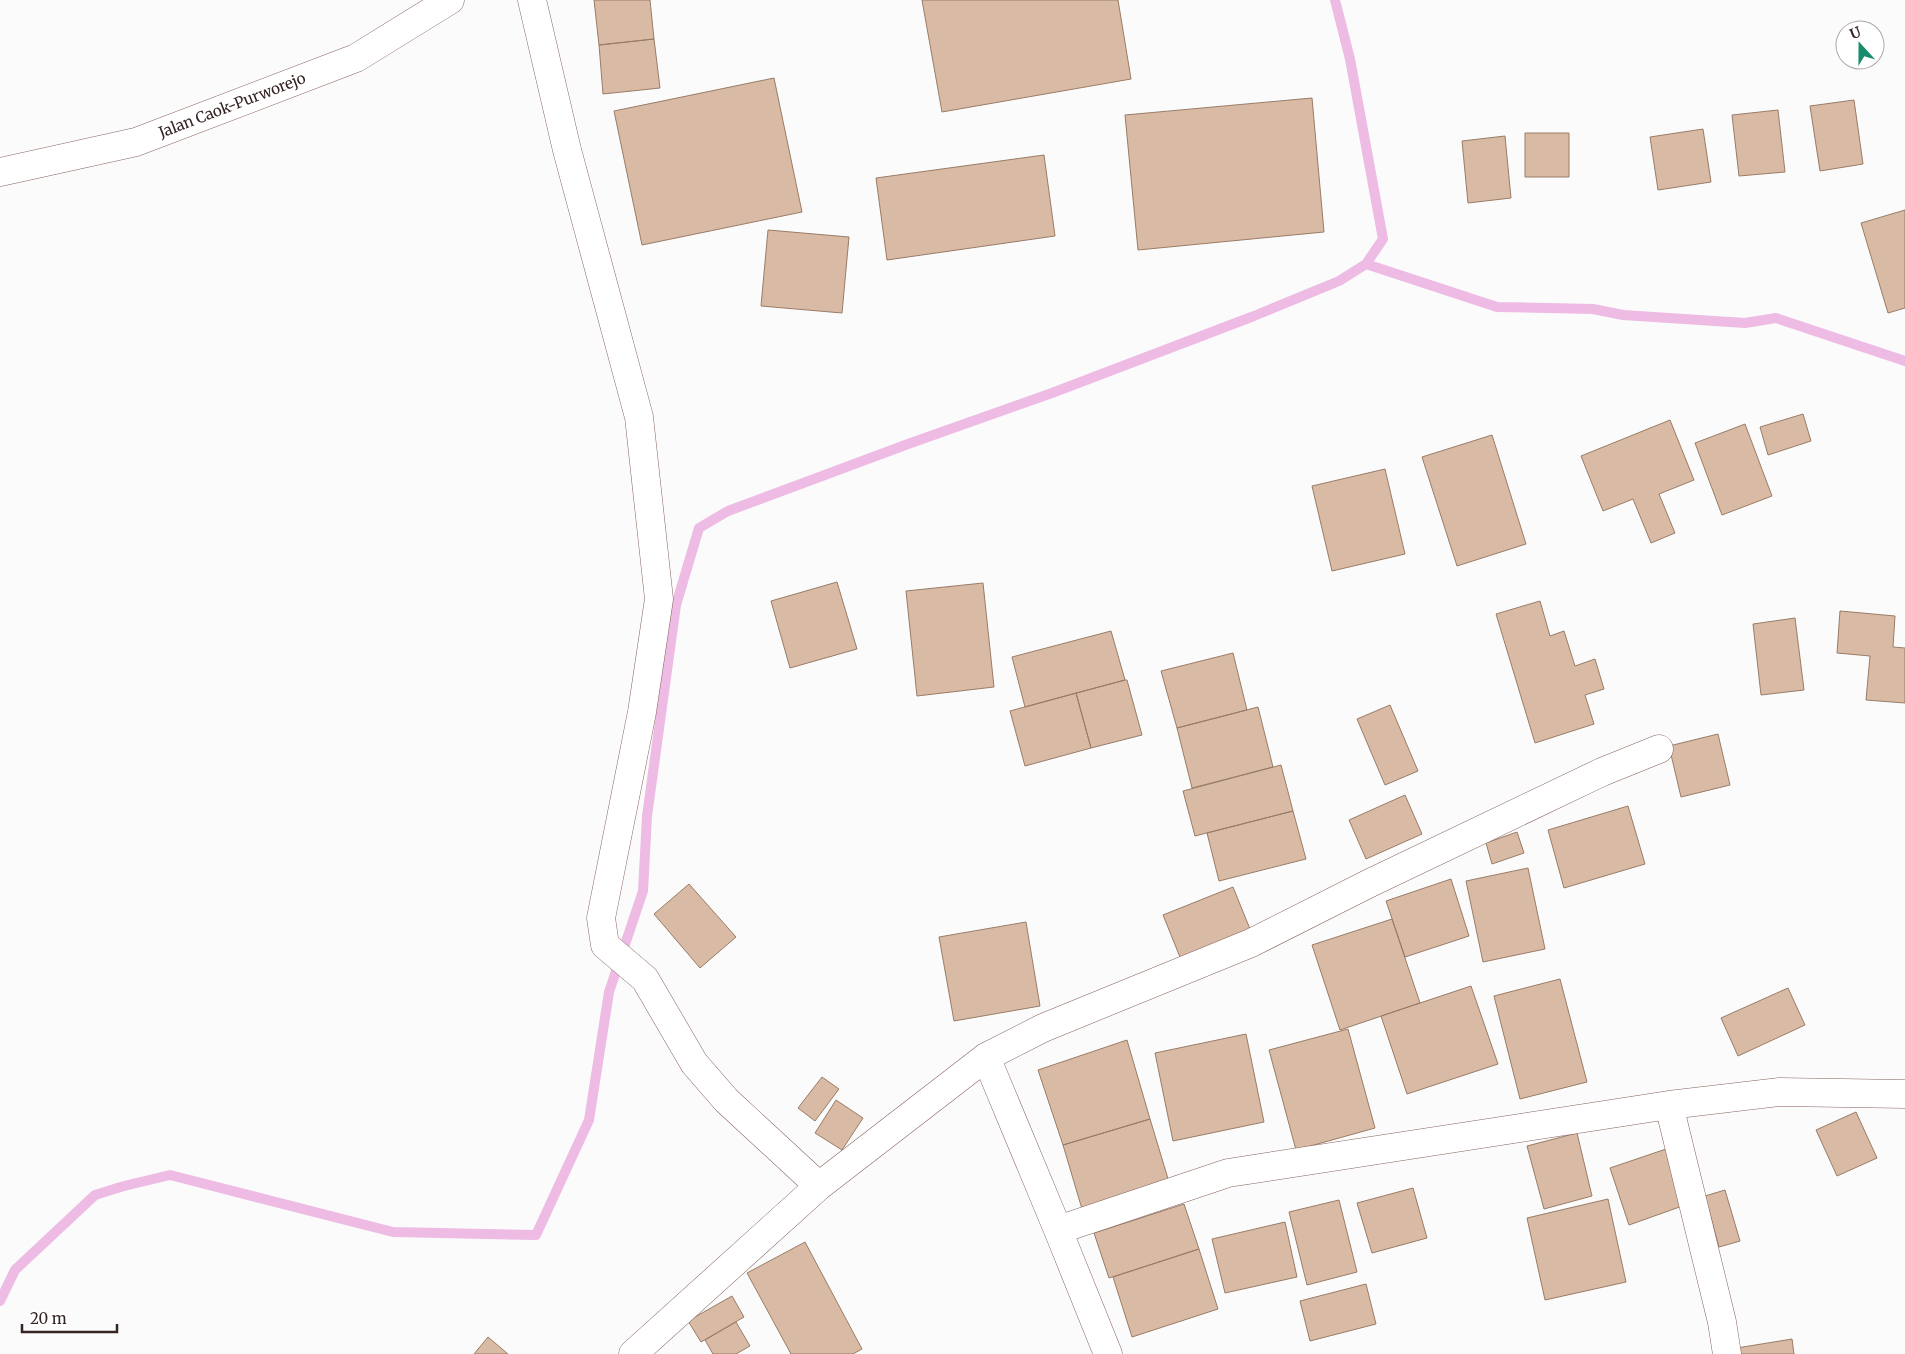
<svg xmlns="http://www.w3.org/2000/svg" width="1905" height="1354" font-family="Merriweather,serif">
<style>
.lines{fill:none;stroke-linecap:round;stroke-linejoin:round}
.stream{stroke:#eebbe4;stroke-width:10}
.building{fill:#d9baa4;stroke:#997c67}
.street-casing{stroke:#87645e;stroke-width:29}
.secondary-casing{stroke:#87645e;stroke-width:29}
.street{stroke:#fff;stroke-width:28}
.secondary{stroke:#fff;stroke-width:28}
.labels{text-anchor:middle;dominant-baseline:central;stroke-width:4;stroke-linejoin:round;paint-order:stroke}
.street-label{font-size:15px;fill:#342523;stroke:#fff}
</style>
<rect width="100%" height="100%" fill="#fbfbfb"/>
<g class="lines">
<path class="stream" d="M1366,264L1497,307L1593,309L1623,315L1745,323L1776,318L1905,361
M0,1301L15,1270L95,1195L124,1186L170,1175L393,1232L536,1235L589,1120L609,992L643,891L647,816L676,605L699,528L728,511L908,444L1052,393L1254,316L1339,281L1366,264L1383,239L1350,59L1335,0"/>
</g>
<path class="building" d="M594,0H650L654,39L599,45Z
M922,0H1118L1131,79L942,112Z
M654,39L660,88L603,94L599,45Z
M774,78L802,212L642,245L614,111Z
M1312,98L1324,232L1138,250L1125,115Z
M1854,100L1863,164L1820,171L1810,106Z
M1778,110L1785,172L1739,176L1732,115Z
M1703,129L1711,182L1658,190L1650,137Z
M1525,133H1569V177H1525Z
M1505,136L1511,198L1468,203L1462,141Z
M1044,155L1055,236L887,260L876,178Z
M1905,210V308L1888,313L1861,223Z
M768,230L849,237L842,313L761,306Z
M1803,414L1811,441L1768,455L1760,427Z
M1670,420L1694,480L1659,494L1675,533L1651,543L1633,499L1603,511L1581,456Z
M1745,424L1772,496L1722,515L1695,443Z
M1492,435L1526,544L1457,566L1422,457Z
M1385,469L1405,554L1332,571L1312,486Z
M837,582L857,649L790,668L771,601Z
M983,583L994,687L917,696L906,591Z
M1540,601L1550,636L1564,631L1575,666L1595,659L1604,689L1585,695L1594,724L1535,743L1496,614Z
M1840,611L1895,616L1893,647L1905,648V703L1866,700L1870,656L1837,653Z
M1795,618L1804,690L1761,695L1753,624Z
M1111,631L1125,680L1025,707L1012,657Z
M1233,653L1247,710L1177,728L1161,671Z
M1125,680H1127L1142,735L1091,748L1076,693Z
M1076,693L1091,748L1025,766L1010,711Z
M1390,705L1418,771L1385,785L1357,719Z
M1258,707L1273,767L1192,788L1177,728Z
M1718,734L1730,785L1681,797L1669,746Z
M1281,765L1293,811L1195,836L1183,791Z
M1405,795L1422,834L1366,859L1349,820Z
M1628,806L1645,864L1564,888L1548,830Z
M1293,811L1306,859L1219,881L1207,833Z
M1517,832L1524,853L1492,864L1486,843Z
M1528,868L1545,949L1483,962L1466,881Z
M1451,879L1469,936L1405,957L1386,901Z
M689,884L736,937L700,968L654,914Z
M1233,887L1252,934L1182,962L1163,915Z
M1392,919L1420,1003L1340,1030L1312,945Z
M1026,922L1040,1006L954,1021L939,937Z
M1560,979L1587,1082L1520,1099L1494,996Z
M1471,986L1498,1064L1407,1094L1381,1016Z
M1788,988L1805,1025L1738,1056L1721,1018Z
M1348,1029L1375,1128L1296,1150L1269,1050Z
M1246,1034L1264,1122L1173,1141L1155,1053Z
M1127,1040L1150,1119L1063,1145L1038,1070Z
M822,1077L839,1089L815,1121L798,1108Z
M836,1100L863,1118L842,1150L815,1133Z
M1856,1112L1877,1158L1837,1176L1816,1130Z
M1150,1119L1169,1182L1082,1209L1063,1145Z
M1577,1133L1592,1196L1544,1209L1527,1146Z
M1669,1148L1688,1204L1629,1225L1610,1168Z
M1413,1188L1427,1238L1372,1253L1357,1203Z
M1725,1190L1740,1241L1719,1247L1705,1196Z
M1608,1199L1626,1282L1545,1300L1527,1218Z
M1339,1200L1357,1272L1307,1285L1289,1212Z
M1184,1204L1199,1249L1109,1278L1094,1233Z
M1285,1222L1297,1277L1225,1293L1212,1239Z
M805,1242L862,1349L853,1354H791L747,1273Z
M1199,1249L1218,1309L1132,1337L1113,1277Z
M1366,1284L1376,1324L1310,1341L1300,1301Z
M732,1296L744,1317L701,1342L688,1321Z
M736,1322L750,1346L736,1354H713L705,1340Z
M488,1337L508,1354H474Z
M1792,1339L1794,1354H1738L1737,1348Z"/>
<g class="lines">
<defs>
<path id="street" d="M532,0L567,150L639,417L659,599L642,712L601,918L605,945L645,979L694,1063L726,1100L819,1186
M986,1057L1058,1230L1108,1354
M1669,1105L1722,1322L1727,1354
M1058,1230L1228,1173L1669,1105L1780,1092L1905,1094
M633,1354L819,1186L986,1057L1043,1028L1251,943L1370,883L1602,772L1659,749"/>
<path id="secondary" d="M0,172L136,142L356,58L450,0"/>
</defs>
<use href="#street" class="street-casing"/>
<use href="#secondary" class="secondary-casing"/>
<use href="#street" class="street"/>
<use href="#secondary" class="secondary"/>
</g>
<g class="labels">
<g class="street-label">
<text transform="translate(232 105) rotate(-21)">Jalan Caok-Purworejo</text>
</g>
</g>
<g transform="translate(1860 45) rotate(339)"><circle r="24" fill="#ffffff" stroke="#aea8a7"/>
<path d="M0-4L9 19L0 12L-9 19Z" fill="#178c6e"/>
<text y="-8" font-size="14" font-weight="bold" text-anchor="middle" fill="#342523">U</text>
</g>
<path d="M22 1324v8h95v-8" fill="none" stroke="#342523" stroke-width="2.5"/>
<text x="30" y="1324" font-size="15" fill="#342523" stroke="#ffffff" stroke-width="4" paint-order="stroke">20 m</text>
</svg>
